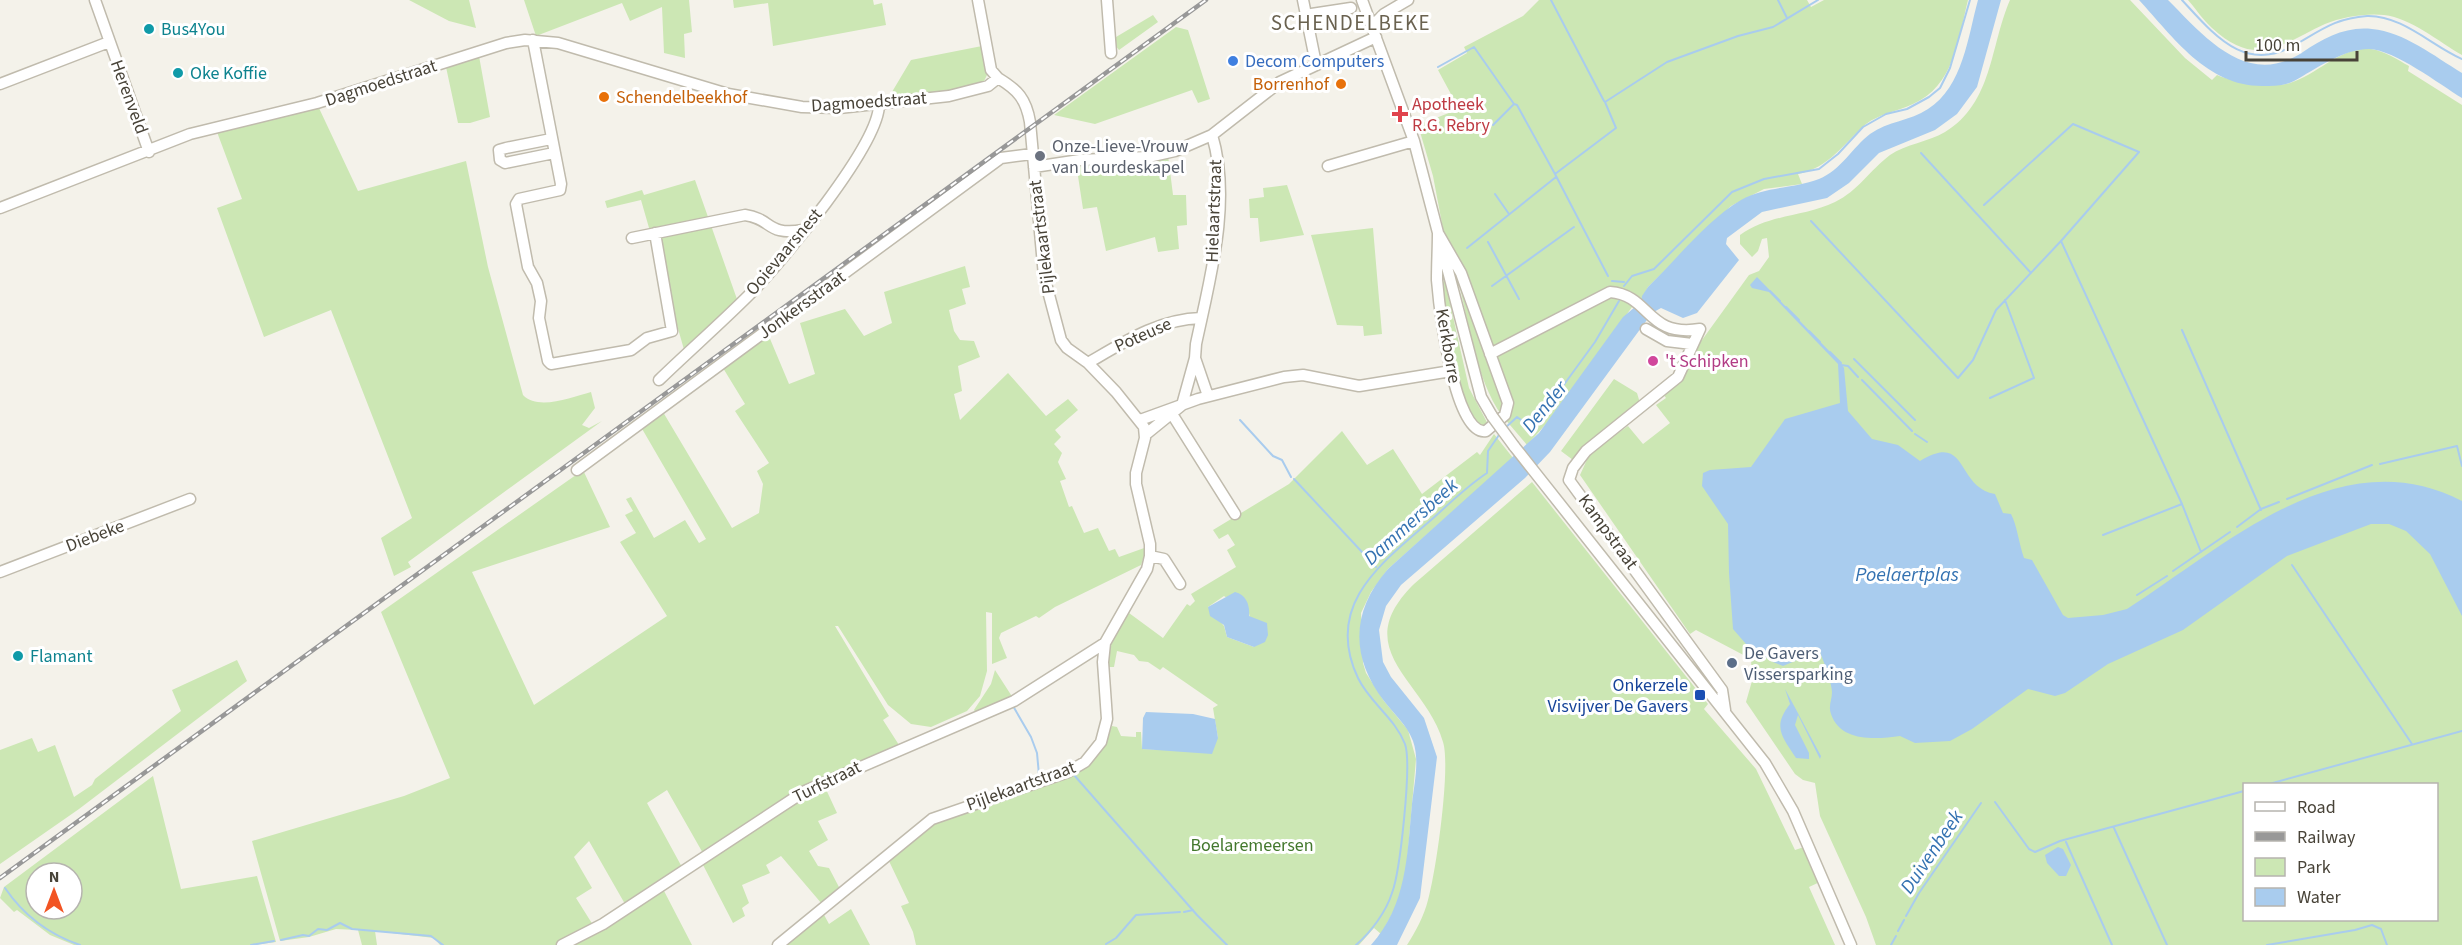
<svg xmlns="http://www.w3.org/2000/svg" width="2462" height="945" font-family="'Source Sans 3',sans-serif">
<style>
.green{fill:#cce7b4;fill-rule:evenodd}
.water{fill:#a9ccee}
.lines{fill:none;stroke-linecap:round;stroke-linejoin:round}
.stream{stroke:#a9ccee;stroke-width:2}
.minor-casing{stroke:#c0bbad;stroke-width:13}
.minor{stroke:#fff;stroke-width:10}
.rail-casing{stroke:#989898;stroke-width:4.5}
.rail{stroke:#fff;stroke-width:2;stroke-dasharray:7;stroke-linecap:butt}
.minor-bridge-casing{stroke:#c0bbad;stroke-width:13;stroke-linecap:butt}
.minor-bridge{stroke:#fff;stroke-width:10}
.culture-dot{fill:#0f9aa8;stroke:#fff;stroke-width:2}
.shop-dot{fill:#3f7fe0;stroke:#fff;stroke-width:2}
.food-dot{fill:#e8710a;stroke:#fff;stroke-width:2}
.health-dot{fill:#e0444e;stroke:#fff;stroke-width:2}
.worship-dot{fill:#6b7280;stroke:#fff;stroke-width:2}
.hotel-dot{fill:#d1479c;stroke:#fff;stroke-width:2}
.service-dot{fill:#5c6f8a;stroke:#fff;stroke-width:2}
.transit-dot{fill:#1a4fb4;stroke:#fff;stroke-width:2}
.labels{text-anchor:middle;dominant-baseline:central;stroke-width:6;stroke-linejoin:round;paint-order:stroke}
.culture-label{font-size:18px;fill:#0d838f;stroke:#fff;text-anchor:start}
.shop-label{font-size:18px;fill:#366cbe;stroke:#fff;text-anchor:start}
.street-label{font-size:18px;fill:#484338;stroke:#fff}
.food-label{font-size:18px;fill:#c56008;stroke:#fff;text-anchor:end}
.health-label{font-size:18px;fill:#be3a42;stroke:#fff;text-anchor:start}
.worship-label{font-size:18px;fill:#5b616d;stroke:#fff;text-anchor:start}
.hotel-label{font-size:18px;fill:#b23c85;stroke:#fff;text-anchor:start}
.service-label{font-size:18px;fill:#4e5e75;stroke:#fff;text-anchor:start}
.transit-label{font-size:18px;fill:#164399;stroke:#fff;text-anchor:end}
.park-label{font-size:18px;fill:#43782d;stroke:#fff}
.water-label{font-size:20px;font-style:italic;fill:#3472b1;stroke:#fff}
.quarter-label{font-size:21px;letter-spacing:1.5px;fill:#6a6250;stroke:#fff}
</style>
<rect width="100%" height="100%" fill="#f4f2ea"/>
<path class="green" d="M409,0H469L476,28L449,21Z
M524,0H689L692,32L684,34L685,58L664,53L662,7L630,21L622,3L536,36Z
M733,0H873L874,5L882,3L886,25L773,46L768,3L734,8Z
M1539,0H1807L1811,7L1824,0H1968C1958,40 1954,86 1913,104C1898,111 1879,114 1866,124C1843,144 1829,168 1798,174L1802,184L1764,189L1731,206L1648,287L1640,303L1623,291L1497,347L1492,345L1444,234L1433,176L1418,125L1459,109L1438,70L1467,53L1464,47L1523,16Z
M2010,0H2130L2185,58L2212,80L2217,75C2233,82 2273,89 2290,83C2317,75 2341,46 2371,49C2385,51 2398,60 2409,66L2408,71L2462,105V945H1876L1866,917L1820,816L1815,783L1803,780L1795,774L1746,702L1752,681L1751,659L1696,630L1690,634L1580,475L1590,453L1628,426L1643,444L1670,423L1656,405L1666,398L1663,394L1749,275L1759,271L1769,257L1767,238L1762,239L1758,251L1752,257L1740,244V235C1769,214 1804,217 1835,202C1858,191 1870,170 1890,155C1906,144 1928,142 1945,132C1993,103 1990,46 2010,0ZM2244,784H2436V920H2244Z
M2188,0H2462V55C2439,42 2411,18 2384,15C2366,13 2342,17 2325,24C2282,44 2256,69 2212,28C2203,20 2196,9 2188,0Z
M1153,15L1158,22L1119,50L1111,40Z
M1176,27L1188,30L1210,99L1198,103L1192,90L1095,124L1054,115Z
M982,46L987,75L982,85L974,88L889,97L911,60Z
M479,56L490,117L470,123H458L446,67Z
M318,106L358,191L466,161L488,267L523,395C538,411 572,397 591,392L595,408L582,425L589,428L602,421L408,562L411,567L394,576L381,538L412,518L331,310L264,337L217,208L242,199L217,132Z
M1168,155L1173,195H1186L1187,225L1177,226L1179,249L1158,252L1155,237L1106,251L1097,207L1083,209L1076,163Z
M695,180L738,302L685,353L641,200L607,208L605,201L642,190L644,195Z
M1287,185L1304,235L1260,242L1258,218H1250L1249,199L1264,197L1263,188Z
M1373,228L1382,334L1364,336L1363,326L1337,325L1311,235Z
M965,266L970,287L962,289L966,304L949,310L954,331L960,340L974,341L980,357L958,366L962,391L954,394L960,420L1008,373L1046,416L1068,399L1078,410L1055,430L1061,437L1054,444L1062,453L1058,462L1066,479L1060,481L1069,507L1072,506L1084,533L1098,528L1109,551L1115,549L1119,557L1147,547L1141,565L1055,607L1039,618L1036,616L1001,633L999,638L1007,658L992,664V613L986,612L987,671L980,696L967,711L931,727L911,724L888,705L838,626H835L889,716L883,720L899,745L842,771L704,855L667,790L647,803L683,869L625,904L589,841L574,857L592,888L576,898L593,925L556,945H440L434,938L375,931L377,945H362L358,930L336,929L309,937L280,941L252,841L404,796L450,778L381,612L583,470L610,527L472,572L534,705L667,616L620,542L636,533L625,515L633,511L626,499L631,497L654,538L685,520L699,543L706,539L641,427L663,412L732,528L759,513L763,484L757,471L769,463L735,411L745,404L723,368L768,334L789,384L815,374L800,323L845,309L864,336L892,323L884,292Z
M1457,276L1503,391L1502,416C1475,377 1469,322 1457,276Z
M1445,281L1469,388L1490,428L1484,429L1466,409L1453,359L1441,282Z
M1606,295L1631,301L1632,307L1556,413L1527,445L1504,418L1507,415L1493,355Z
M1614,379L1637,393L1640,403L1573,460L1561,451Z
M1342,431L1367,465L1393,449L1422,494L1477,452L1480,455L1494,434L1513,458L1388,569L1371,592L1361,613L1363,663L1366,673L1384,701L1408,730L1416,759L1406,874L1397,905L1381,934L1374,928L1359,945H916L913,932L901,906L909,903L888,859L933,823L1086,767L1098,754L1112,726L1117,727L1121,736L1136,737V732H1141L1142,749L1166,750L1218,738L1213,708L1218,705L1163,667L1160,670L1148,662L1139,661L1134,655L1117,651L1114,667H1107L1110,642L1129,613L1163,638L1187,604L1190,606L1195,601L1191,594L1236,567L1227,550L1235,545L1228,534L1219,539L1213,530L1289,484ZM1224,596L1249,613L1254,647L1227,637L1224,626L1208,607Z
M1532,482L1708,704L1704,709L1756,769L1795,850L1804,847L1822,881L1809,887L1835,945H1407C1416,931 1424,916 1428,900C1436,872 1451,767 1443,742C1425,680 1347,650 1414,584Z
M237,660L247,681L79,809L0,864V750L32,738L38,752L55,745L74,797L92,785L95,779L181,711L172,690Z
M995,670L1013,698L976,713L974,710L991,684Z
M153,776L181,889L257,876L276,942L254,945H74L50,935L17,910L14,912L0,898L4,887ZM36,873H72V909H36Z
M824,785L837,813L818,821L828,840L809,851L818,866L829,868L840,889L822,904L781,856L766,865L770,873L742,885L749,903L742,908L745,916L733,923L702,863L747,831Z
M663,889L692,945H566Z
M851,909L870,945H786L823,913L829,924Z"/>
<path class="water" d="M1978,0H2001L1977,87L1957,114L1935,130L1879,153L1849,183L1827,198L1762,212L1727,238L1726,244L1739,260L1697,313L1683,318L1661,308L1652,313L1550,452L1525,478L1401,585L1386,606L1379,630L1383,662L1391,677L1424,718L1437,757L1420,898L1397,945H1371C1407,905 1407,856 1412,804C1414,784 1420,761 1413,741C1407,725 1394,714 1384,701C1350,657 1351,611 1388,569L1539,433L1623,317L1641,302L1642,296L1648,287C1676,260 1707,220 1741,200C1766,186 1793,189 1819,179C1841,170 1852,148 1870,134C1888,121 1910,121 1928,109C1963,87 1968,36 1978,0Z
M2139,0H2168C2205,37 2247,89 2303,52C2324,38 2346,26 2372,29C2404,32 2434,56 2462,73V98C2439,84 2395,50 2369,49C2343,49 2316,69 2294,81C2285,86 2273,86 2262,86C2207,86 2173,37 2139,0Z
M1757,277L1840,362L1844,368L1848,411L1872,439L1898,445L1920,461C1969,431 1955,487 1995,494L2003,513L2011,514C2017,525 2019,544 2024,558L2032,560L2063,615L2068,618L2103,615L2127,609C2224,547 2339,437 2462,501V616L2430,554L2406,531L2389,524H2371L2287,556L2183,630L2108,664L2065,693L2055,696L2028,689L1972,729L1950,741L1915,743L1900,736C1877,739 1841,743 1831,714C1828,706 1832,700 1832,692C1832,683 1822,656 1818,648L1814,647L1795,661L1783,666L1773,662L1746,644L1733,629L1729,573L1728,524L1702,486L1703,473L1710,470L1751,467L1785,419L1840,403L1838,364L1769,292L1752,288L1750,285Z
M1235,592C1247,595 1250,606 1249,616L1267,623L1268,635L1265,642L1254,647L1227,637L1224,625L1210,616L1208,607Z
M1785,689L1821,756L1820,759L1798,715L1795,725L1809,753V759L1796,758C1782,736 1772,727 1790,704Z
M1146,712L1193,714L1215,719L1218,738L1212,754L1142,749L1143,718Z
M2058,847L2063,849L2071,865L2066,876H2059L2047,863L2045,855Z"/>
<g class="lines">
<path class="stream" d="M1551,0L1604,101
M1778,0L1787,18
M2182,0C2216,37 2247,76 2300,42C2324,28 2338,18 2367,16C2402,15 2432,46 2462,59
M1438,67L1474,47L1514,104
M1493,125L1514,104L1517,105L1555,174
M1921,153L2031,273
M1495,194L1509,214
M1984,205L2073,124L2139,152L2061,241
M1811,221L1958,378L1973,360L1996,310L2061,241L2182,504
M1488,242L1519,299
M1467,248L1556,177
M1608,276L1555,174L1616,128L1605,102L1667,62L1738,36L1773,27L1818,0
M1612,281L1624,282
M1492,286L1574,227
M1624,286L1632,276L1654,269L1732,192L1764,179L1819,169L1838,154L1863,127L1886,114L1907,109L1929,97L1940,88L1950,68L1970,0
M1770,291L1780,301
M1786,307L1799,320
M2182,330L2261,510
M1809,331L1820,342
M1830,352L1841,363
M1854,359L1915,420
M1841,365L1848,366L1858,377
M1862,380L1912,431
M1990,398L2034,378L2005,300
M1240,420L1273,456L1282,460L1291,477
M1505,428L1517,417L1531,427L1536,423L1595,342L1619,301
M1915,434L1927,442
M2380,464L2457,446L2462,466
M1294,479L1376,567
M2287,499L2372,465
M2237,527L2261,509L2279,502
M2103,535L2182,504L2201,552
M2292,565L2412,744
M2173,571L2230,532
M2137,595L2167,576
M1013,706L1031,737L1037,753L1039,775
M1074,775L1197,915L1227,945
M2269,784L2462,731
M1995,802L2029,849L2035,852L2060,841L2244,791
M2114,828L2167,945
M2066,842L2112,945
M5,888C24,916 48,934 80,945
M1184,912L1193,910
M1906,916L1919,893L1981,803
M1898,931L1904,920
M281,940L303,935L309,936L318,929L327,930L340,923L352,929L431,936L443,945
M1106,944L1116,938L1136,915L1180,912
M251,945L274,941
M1356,945C1371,932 1386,912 1392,893C1400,872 1412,764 1405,744C1395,718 1370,703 1358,678C1323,604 1383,562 1431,520C1449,504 1467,486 1487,473L1488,451L1501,432
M1891,945L1896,936
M2267,945L2355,930L2372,925L2381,929L2387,945"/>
<defs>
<path id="minor" d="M95,0L149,152
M978,0L991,70L998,78
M1107,0L1111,53
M1303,0L1316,64
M1362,0L1414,141L1481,397L1492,416
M1305,15L1351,8
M1372,26L1384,14L1408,0
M533,40L561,184L560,190L519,199L516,204L528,267L537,283L541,301L539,318L548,361L551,364L631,350L647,338L672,331L655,233
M0,84L109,42
M551,139L506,148L499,150L500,160L505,163L554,153
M1328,166L1414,141
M1034,167L1080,160L1148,157L1175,151L1212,135L1280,82L1376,37
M0,208L190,134L317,103L506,43L525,40L558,43L728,94L802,107L839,108L949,96L988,86L998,78C1018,90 1026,99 1030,122L1044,276L1061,340L1067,348L1088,363L1116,392L1144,427L1145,438L1136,473V484L1150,544V556L1147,569L1105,643L1103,662L1107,719L1101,742L1085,762L1068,772L932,819L778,945
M1438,233L1461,273L1508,403L1505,415L1486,431C1454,437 1439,304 1437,280C1437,264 1438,248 1438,233Z
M632,238L745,215C773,219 766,236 803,230
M1646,329L1667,341L1692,344
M1700,329L1678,377L1586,451L1573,468L1569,480L1722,690L1725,710
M1490,354L1610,292C1651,295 1646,338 1700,329
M1088,363C1124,342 1159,319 1201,318
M659,380C689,351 720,324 749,295C780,264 880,144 879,104
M1208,396L1195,358L1196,344C1210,278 1232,201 1212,135
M1172,414L1235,514
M1140,420L1198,399L1284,377L1303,375L1359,386L1451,371
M1145,435L1182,405L1195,358
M1514,446L1765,763L1793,811L1851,945
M577,470L1001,158L1032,154
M1150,556L1164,559L1180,584
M0,572L190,499
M562,945L603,924L805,791L1014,701L1105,643"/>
</defs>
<use href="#minor" class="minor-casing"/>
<use href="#minor" class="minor"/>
<defs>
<path id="rail" d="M0,878L1206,0"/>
</defs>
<use href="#rail" class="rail-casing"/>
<use href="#rail" class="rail"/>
<defs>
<path id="minor-bridge" d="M1492,416L1514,446"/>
</defs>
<use href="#minor-bridge" class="minor-bridge-casing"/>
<use href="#minor-bridge" class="minor-bridge"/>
</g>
<g class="culture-dot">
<circle cx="149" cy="29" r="6"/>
<circle cx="178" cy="73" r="6"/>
<circle cx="18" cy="656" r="6"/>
</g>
<circle class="shop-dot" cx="1233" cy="61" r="6"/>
<g class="food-dot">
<circle cx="1341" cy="84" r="6"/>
<circle cx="604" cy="97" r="6"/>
</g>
<path class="health-dot" d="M1397 105h6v6h6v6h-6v6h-6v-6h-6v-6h6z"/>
<circle class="worship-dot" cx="1040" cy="156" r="6"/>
<circle class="hotel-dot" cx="1653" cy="361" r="6"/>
<circle class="service-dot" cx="1732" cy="663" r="6"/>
<rect class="transit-dot" x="1694" y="689" width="12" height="12" rx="3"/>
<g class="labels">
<g class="culture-label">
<text x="161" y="29">Bus4You</text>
<text x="190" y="73">Oke Koffie</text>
<text x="30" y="656">Flamant</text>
</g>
<g class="shop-label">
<text x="1245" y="61">Decom Computers</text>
</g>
<g class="street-label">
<text transform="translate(381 83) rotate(-18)">Dagmoedstraat</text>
<text transform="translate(129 97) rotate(70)">Herenveld</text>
<text transform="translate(869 102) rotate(-4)">Dagmoedstraat</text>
<text transform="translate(1214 211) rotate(-88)">Hielaartstraat</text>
<text transform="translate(1042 237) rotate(-97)">Pijlekaartstraat</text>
<text transform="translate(784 252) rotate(-50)">Ooievaarsnest</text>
<text transform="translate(802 305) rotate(-36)">Jonkersstraat</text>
<text transform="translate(1143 335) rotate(-24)">Poteuse</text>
<text transform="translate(1448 346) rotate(80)">Kerkborre</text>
<text transform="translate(1608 532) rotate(54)">Kampstraat</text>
<text transform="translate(95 536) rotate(-21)">Diebeke</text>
<text transform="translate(827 782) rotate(-26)">Turfstraat</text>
<text transform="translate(1021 786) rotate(-20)">Pijlekaartstraat</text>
</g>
<g class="food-label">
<text x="1329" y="84">Borrenhof</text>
<text x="616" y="97" text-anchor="start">Schendelbeekhof</text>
</g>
<g class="health-label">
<text x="1412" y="104">Apotheek<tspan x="1412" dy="21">R.G. Rebry</tspan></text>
</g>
<g class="worship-label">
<text x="1052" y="146">Onze-Lieve-Vrouw<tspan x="1052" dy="21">van Lourdeskapel</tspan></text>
</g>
<g class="hotel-label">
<text x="1665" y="361">'t Schipken</text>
</g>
<g class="service-label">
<text x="1744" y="653">De Gavers<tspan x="1744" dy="21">Vissersparking</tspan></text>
</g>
<g class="transit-label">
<text x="1688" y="685">Onkerzele<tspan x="1688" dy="21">Visvijver De Gavers</tspan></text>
</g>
<g class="park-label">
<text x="1252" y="845">Boelaremeersen</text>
</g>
<g class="water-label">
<text transform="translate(1545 407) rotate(-51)">Dender</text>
<text transform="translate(1411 522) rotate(-42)">Dammersbeek</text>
<text x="1907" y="575">Poelaertplas</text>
<text transform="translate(1932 852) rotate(-56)">Duivenbeek</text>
</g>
<g class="quarter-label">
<text x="1351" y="23">SCHENDELBEKE</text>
</g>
</g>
<rect x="2243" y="783" width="195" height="138" fill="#ffffff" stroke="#b6b4af" stroke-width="1.5"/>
<rect x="2255" y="802" width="30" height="9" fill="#ffffff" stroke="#b6b4af" stroke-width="1.5"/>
<text x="2297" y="813" font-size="18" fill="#484338">Road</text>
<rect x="2255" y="832" width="30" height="9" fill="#989898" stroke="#b6b4af" stroke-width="1.5"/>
<text x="2297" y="843" font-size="18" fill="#484338">Railway</text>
<rect x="2255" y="858" width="30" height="18" fill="#cce7b4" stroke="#b6b4af" stroke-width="1.5"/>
<text x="2297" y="873" font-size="18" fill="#484338">Park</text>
<rect x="2255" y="888" width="30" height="18" fill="#a9ccee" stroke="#b6b4af" stroke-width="1.5"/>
<text x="2297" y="903" font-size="18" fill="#484338">Water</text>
<g transform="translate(54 891)"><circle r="28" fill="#ffffff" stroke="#b6b4af" stroke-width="1.5"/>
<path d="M0-4.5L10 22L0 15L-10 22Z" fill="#f25423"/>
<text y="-9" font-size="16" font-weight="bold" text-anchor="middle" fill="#484338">N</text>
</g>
<path d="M2246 51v9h111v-9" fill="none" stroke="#484338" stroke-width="3"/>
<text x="2255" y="51" font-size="18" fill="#484338" stroke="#ffffff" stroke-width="4.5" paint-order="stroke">100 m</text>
</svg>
